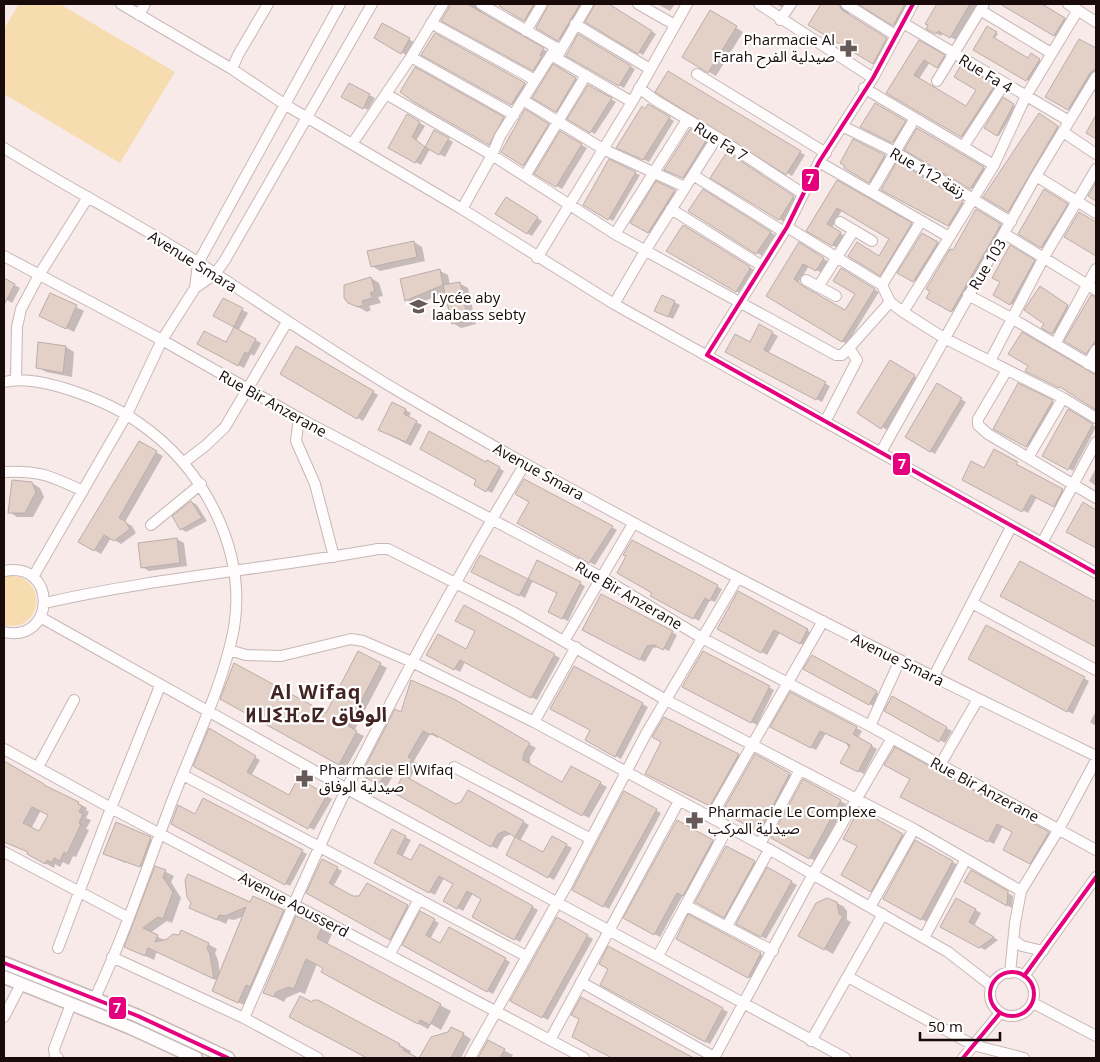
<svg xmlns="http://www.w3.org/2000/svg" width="1100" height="1062" font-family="'Open Sans','Noto Sans Arabic','Noto Sans Tifinagh',sans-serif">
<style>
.green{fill:#f7dcb0}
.shadow{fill:#0003;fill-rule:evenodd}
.building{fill:#e3d0c6;stroke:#baaeaa;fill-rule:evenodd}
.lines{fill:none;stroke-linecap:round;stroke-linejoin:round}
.minor-casing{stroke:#c6b8b7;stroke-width:12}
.tertiary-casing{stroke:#c6b8b7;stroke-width:15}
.minor{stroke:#fefcfc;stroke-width:10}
.tertiary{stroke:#fefcfc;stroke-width:12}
.bus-1-casing{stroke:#fff;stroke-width:8}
.bus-1{stroke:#e5007d;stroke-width:4}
.labels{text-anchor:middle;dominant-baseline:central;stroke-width:4.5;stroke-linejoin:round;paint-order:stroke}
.poi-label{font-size:15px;fill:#180b0a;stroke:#fff;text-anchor:start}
.street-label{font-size:15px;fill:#180b0a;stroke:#fff}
.district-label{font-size:20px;font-weight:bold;letter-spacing:1px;fill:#422422;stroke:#fff}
.line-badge{stroke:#fff;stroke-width:2}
.badge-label{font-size:14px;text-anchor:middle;font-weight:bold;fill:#fff}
</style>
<rect width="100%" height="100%" fill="#f8eae8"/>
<path class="green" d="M19,4H60L175,72L120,163L4,94V29Z
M10,575C51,579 41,634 4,625V576Z"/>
<path class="shadow" d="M453,4H480L482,14L548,52L538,73L443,20Z
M497,4H541L529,23Z
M549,4H587L564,42L538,28Z
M595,4H607L656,34L643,55L587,22Z
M657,4H675L670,11Z
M776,4H786L783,8Z
M822,4H848L849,15L893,43L880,67L810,25Z
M861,4H914L901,29Z
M938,4H977L956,40L943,33L941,36L936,33L927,23Z
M1002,4H1040L1067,20L1057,37Z
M711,12L743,32L716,76L683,57Z
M383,24L417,44L410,57L375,38Z
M988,28L998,34L994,39L1029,60L1032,55L1041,61L1029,81L975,49Z
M435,35L530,87L517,107L423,55Z
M579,36L635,69L624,88L567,55Z
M1080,40L1096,50V77L1074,112L1047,97Z
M919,42L949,59L943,70L930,62L919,79L966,108L977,90L962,67L999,89L967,139L888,93Z
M554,66L580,81L561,113L534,97Z
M416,69L508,121L494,147L415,101Z
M668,72L805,155L792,176L657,91Z
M349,84L375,98L368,110L343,97Z
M589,86L616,102L595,134L569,119Z
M1004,99L1016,107L999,136L985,128Z
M876,104L909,124L897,144L866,129Z
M649,105L674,121L649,162L623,150Z
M525,111L553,128L529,168L504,152L507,140Z
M1039,115L1063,130L1014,214L985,197Z
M408,116L425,126L416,141L425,148L435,131L453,142L445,157L430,149L421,165L390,148Z
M918,129L989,171L976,191L906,149Z
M690,130L712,143L688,180L671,172Z
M561,133L587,148L562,189L536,174Z
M854,141L889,158L874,184L846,168Z
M732,156L798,200L784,222L712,177Z
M898,163L967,205L953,228L882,189Z
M635,173L640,175L613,221L584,204Z
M837,182L916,227L885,277L850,256L879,257L890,239L842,210L832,228L845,236L837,248L808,230Z
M657,183L679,194L653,235L632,223Z
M704,191L775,235L762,256L690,211Z
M1045,191L1072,207L1046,250L1019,233Z
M512,201L542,221L532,236L527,233Z
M976,211L1005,228L957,314L928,297Z
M684,226L754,270L755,273L741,294L668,251Z
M922,235L940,244L916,282L899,273Z
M414,242L422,247L425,261L380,271L372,266Z
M799,244L829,262L822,273L809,266L798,283L808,290L845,312L857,293L841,270L879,292L847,344L768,296Z
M1011,247L1039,264L1015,306L995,295L1002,282Z
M440,271L448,275L450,285L459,283L468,288L476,324L461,328L453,323L446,292L415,305L407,300Z
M371,278L379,283L383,296L378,297L381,303L369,306L371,310L367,312L349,302Z
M4,279L20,288L12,303L4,298Z
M1045,290L1072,309L1058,336L1043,327L1045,323Z
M662,296L680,305L673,319L661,313Z
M1091,296L1096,298V348L1091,356L1066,341Z
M223,299L248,313L238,331L261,343L254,356L251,354L244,368L198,344H226L235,327L215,316Z
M76,307L84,311L74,332L48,319Z
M760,326L778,336L768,354L830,386L822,402L727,351L750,344Z
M40,343L66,347L74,352L72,377L46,372L38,367Z
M297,347L378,395L363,421L281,373Z
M891,361L919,379L887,430L858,413Z
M937,385L966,402L935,454L906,437Z
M1052,402L1063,408L1038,452L995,428Z
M392,403L411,413L408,418L422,425L411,446L385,433Z
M1068,412L1096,427L1073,471L1044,455Z
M139,443L163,456L125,522L132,526L136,533L121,544L111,538L101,554L80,542Z
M994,451L1068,493L1059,509L1037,497L1028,513L963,479L985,469Z
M488,461L504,471L492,493L475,484Z
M1096,468V486L1089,481Z
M524,481L617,530L595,565L519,523L531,501Z
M32,483L40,488L44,497L33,517H17L9,512Z
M192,502L197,505L207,521L186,532L181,529Z
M177,539L184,543L187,566L149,571L142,567Z
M632,541L722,589L715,602L710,600L699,621L652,595L654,592L628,556Z
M480,556L528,580L537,562L585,586L568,621L555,615L559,593L533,580L525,598L478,574Z
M738,593L812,633L805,646L780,632L767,655L718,628Z
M464,607L560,658L537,700L465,662L460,672L428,655L466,650L477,631Z
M986,626L1089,681L1073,714L970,659Z
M583,630L672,632L677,635L669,651L660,647L653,648L645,662Z
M359,653L387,668L354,731L364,736L346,768L222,699L326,715Z
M703,653L774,690L757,725L683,686Z
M812,656L881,695L875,707L805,669Z
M575,668L648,707L621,759L587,740L592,730Z
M791,694L862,731L858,738L877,749L864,774L842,763L849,748L845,742L826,733L816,750L772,726Z
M892,698L952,731L945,743L886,710Z
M453,700L536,748L530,757V765L563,784L572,767L607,787L589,818L439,735L438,738L430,734L414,761L418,764L409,780L455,805L462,804L469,792L529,825L520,841L544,854L553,838L572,848L554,880L507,854L517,837L511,834L504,837L497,849L395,792L405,775L396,770L386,788L363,775L401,714Z
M1096,711V726L1090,722Z
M664,719L744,758L715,808L652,777L662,741Z
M210,730L260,760L251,776L289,796L298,780L332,799L314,830L195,766Z
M895,749L1053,836L1035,866L1005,850L1014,832L1003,826L994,844L902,796L911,779Z
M755,756L795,777L764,834L723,812Z
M4,763L87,808L86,810L89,812L86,818L91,820L86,829L89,830L76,857L73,856L69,865L63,862L60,867L55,864L54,868L28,854L29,852L4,841ZM41,810L49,815L40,833L31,829Z
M803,781L846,804L815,861L773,838Z
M624,793L661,813L609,909L573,890Z
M204,799L307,854L290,886L172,824L195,816Z
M860,811L908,838L877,893L842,875L858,846Z
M677,822L718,844L688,898L683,895L660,937L625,918Z
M117,823L159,843L149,870L126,861L125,863L105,853Z
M393,831L411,840L402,857L412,862L421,846L538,910L520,942L474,916L483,899L473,893L463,911L445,901L455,883L444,878L435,895L375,862Z
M916,842L958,865L927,922L884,898Z
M726,847L759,865L730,919L697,902Z
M322,860L342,871L333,887L353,898L360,897L367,884L412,909L396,941L308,893Z
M156,867L174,876L171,882L181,898L172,923L167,921L150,933L166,941L208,944L217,949L215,953L218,960L220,974L244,916L234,920L228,919L226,924L191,908L251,904L283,911L291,916L247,1006L222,996L218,981L157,951L154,960L126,947Z
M768,869L797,885L766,939L738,923Z
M972,872L1013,896L1012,908L966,882Z
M827,899L843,906L847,911V920L851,922L833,954L800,935Z
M956,900L981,913L974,926L998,940L985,950L941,927Z
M421,913L439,923L430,939L440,945L449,928L510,962L493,994L404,945Z
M689,916L766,957L754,980L677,939Z
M297,917L332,934L327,945L451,1011L441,1030L431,1024L428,1029L332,978L324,968L317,964L305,994L300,992L286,998L284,1002L264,992Z
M557,919L593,939L548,1020L512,1000Z
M609,948L728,1012L710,1044L601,984L610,969Z
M581,999L691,1058H615L579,1039Z
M318,1001L411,1051L410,1053L415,1058H368L302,1023L312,1004Z
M463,1034L471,1039L461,1058H423L422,1055Z
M488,1042L513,1055L511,1058H480Z"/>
<path class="building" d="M451,4H467L544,48L540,55L542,56L533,71L441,21Z
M501,4H534L524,21L499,6Z
M549,4H580L558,41L536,28Z
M595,4H609L652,31L638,54L585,22Z
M821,4H839L842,10L887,38L873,64L808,25Z
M858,4H905L893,26Z
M937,4H970L950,38L938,31L936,34L926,29L928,25L925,24Z
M1000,4H1042L1065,18L1054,36Z
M710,10L737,26L708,73L682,57Z
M382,23L410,38L401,54L374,38Z
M987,26L997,32L993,37L1028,58L1031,53L1040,59L1026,81L973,50Z
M435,33L525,83L511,105L421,55Z
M578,34L631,66L619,86L566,56Z
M1079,39L1096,48V68L1090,73L1068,110L1045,97Z
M919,40L945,55L937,68L924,60L914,75L966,106L976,90L954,77L961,65L995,85L961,137L886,93Z
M553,64L576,78L556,112L532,98Z
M415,67L504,117L489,145L414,102L400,92Z
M668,71L801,151L786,175L655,92Z
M349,83L370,94L363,109L341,97Z
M588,85L612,98L590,133L567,119Z
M1003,97L1014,104L997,136L984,128Z
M875,103L906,121L892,143L860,127Z
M648,104L670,117L643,160L616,148L642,106L645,109Z
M525,109L549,124L523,166L501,152Z
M1039,113L1058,126L1008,212L983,197Z
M407,114L420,122L412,137L425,147L415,163L388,148Z
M1096,115V139L1086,133Z
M917,128L984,167L970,189L904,150Z
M690,129L707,139L683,178L664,170Z
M434,130L449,138L439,155L425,147Z
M560,131L582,144L556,187L534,174Z
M853,139L885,155L869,183L844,168L845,166L840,163Z
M727,152L794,196L779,220L710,178Z
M609,159L636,172L608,220L583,205Z
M897,161L963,201L948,226L881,190Z
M837,180L912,223L880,276L848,256L857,242L879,256L889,239L837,208L827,224L841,232L832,246L806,231Z
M656,181L675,190L648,233L630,223Z
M1096,182V201L1088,196Z
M703,189L771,232L756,254L688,211Z
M1044,189L1068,204L1041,248L1018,234Z
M506,197L538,217L527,234L495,214Z
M976,209L1001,224L951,312L926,298L930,291L926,289L950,249L953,250Z
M1079,212L1096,222V256L1064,237Z
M683,225L749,266L750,269L736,292L666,251Z
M922,233L938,242L913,282L897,273Z
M414,241L417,257L371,267L367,251Z
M799,242L824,258L816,271L803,264L794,279L803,286L845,310L855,294L833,281L841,268L875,289L842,342L766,296Z
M1010,245L1035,260L1010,305L993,295L1000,282L992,278Z
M440,269L443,285L405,301L400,279Z
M371,277L375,291L370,293L373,298L362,301L364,305L358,307L348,303L344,298V285Z
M4,278L15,284L4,305Z
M460,282L468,320L452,324L443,285Z
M1040,286L1068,305L1052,334L1041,328L1044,324L1024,310Z
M50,293L77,305L66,329L39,316Z
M662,295L675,301L668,317L654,311Z
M1091,295L1096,297V340L1086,354L1064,341Z
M223,298L243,308L234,327L213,316Z
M759,324L773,332L764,350L826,382L816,400L725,352L735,334L750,342Z
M234,327L256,339L248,354L245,352L238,366L197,344L204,331L226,342Z
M1022,332L1096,375V410L1060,387L1059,388L1025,371L1028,366L1008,354Z
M38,342L66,346L63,373L36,368Z
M296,346L374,391L357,419L280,374Z
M890,360L915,375L881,429L857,413Z
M937,383L962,398L930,452L905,437Z
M1018,383L1053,400L1026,447L993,429Z
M392,402L406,409L404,414L417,421L406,442L378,430Z
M1068,409L1093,424L1068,470L1042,456Z
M429,431L486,462L487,460L500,467L486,492L474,485L476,480L420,449Z
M139,441L157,451L119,518L125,521L130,529L114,541L104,535L94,551L78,542Z
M994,449L1018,462L1016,464L1063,489L1054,507L1031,495L1022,512L962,480L971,461L984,468Z
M524,479L613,526L589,563L517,523L529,502L515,494Z
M12,480L32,482L36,492L25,513H8Z
M191,501L202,518L180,530L172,516Z
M1083,502L1096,510V548L1066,532Z
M177,538L180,563L141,568L138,543Z
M632,540L718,585L710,601L705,598L693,619L650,596L652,593L617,573L626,556L623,555Z
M480,555L528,579L519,596L471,572Z
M537,560L581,582L562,619L548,612L557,593L528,579Z
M1020,561L1096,602V647L1000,596Z
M738,591L808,629L800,644L774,630L761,653L717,629Z
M601,594L673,631L663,650L654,645L647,646L640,660L582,630Z
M464,605L555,654L531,698L460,660L454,670L426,655L438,634L466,649L475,631L455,621Z
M986,625L1085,677L1067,712L968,659Z
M358,651L381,663L348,726L357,731L339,765L220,699L234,663L326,713Z
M703,651L770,686L751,723L682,687Z
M812,655L877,691L869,705L803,669Z
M574,666L643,703L615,757L585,740L590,730L550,709Z
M411,680L454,699L530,743L524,753L523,760L562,782L571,766L601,782L582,816L432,733L431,735L423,731L408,757L412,759L403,775L389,767L379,785L361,775L395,709L401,712Z
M790,692L857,727L853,734L872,745L858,772L840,763L850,745L820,731L811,748L770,727Z
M892,696L947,727L939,742L884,711Z
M664,717L739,754L710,806L645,774L661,742L652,737Z
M209,728L256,756L247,772L289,795L298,778L327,795L308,829L193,766Z
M895,747L1049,832L1030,864L1003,850L1012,832L997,824L988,842L900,797L910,779L884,765Z
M755,754L790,773L759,832L722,812Z
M4,761L44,784V785L79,802L78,804L82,806L79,812L83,814L79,823L81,824L67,854L64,852L60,861L54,858L52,863L47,860L45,864L27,854L28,852L4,842ZM32,807L48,815L39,831L23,823Z
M403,775L455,804L461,802L468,790L524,821L515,837L505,831L498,834L491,847L394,793Z
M803,779L841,800L809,859L771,838Z
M624,791L657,809L603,907L572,890Z
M203,798L303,850L285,885L171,824L178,805L195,814Z
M859,809L903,834L871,892L841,875L857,846L843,839Z
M677,820L713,840L683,896L677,893L654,935L623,918Z
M116,822L151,837L140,867L103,854Z
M392,829L406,836L397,853L411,860L420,844L533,906L514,940L472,917L481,899L467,891L457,909L443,901L453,884L439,876L429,893L374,863Z
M552,836L567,844L548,878L506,855L515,837L543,852Z
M915,840L953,861L921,920L883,899Z
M726,846L755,861L724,918L695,902Z
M322,859L338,867L329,883L353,896H359L367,883L408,905L390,940L306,893Z
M155,866L166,870L163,877L173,892L163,919L158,917L143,928L158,935L155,942L167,939L173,934L179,935L181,930L209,943L207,948L210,954L214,979L148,948L145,956L124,947Z
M767,867L792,881L761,937L736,924Z
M971,870L1008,891L1007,906L964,882Z
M188,874L250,902L253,896L284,910L250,987L246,985L238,1003L212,991L246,907L225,916L219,915L217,920L189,908L191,903L187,897L185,880Z
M827,898L837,902L839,914L843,916L824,950L798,936L816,903Z
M956,898L976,909L969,922L994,937L979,948L940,927Z
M420,911L435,919L426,935L440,943L449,927L506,958L487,992L402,945Z
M688,914L761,953L748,978L676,939Z
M296,916L322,927L317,938L441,1004L430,1025L420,1020L418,1024L372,1000L321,972L323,968L306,959L294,989L289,987L276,992L274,997L263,993Z
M557,917L588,935L542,1018L510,1001Z
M608,946L723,1008L705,1042L600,985L608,969L599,964Z
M300,996L312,1002L313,1000H318L400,1044L399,1046L404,1048L403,1050L418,1058H367L289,1017Z
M581,997L675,1048L694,1058H612L600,1052L572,1037L579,1019L571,1015Z
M451,1027L464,1033L451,1058H419L431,1037L448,1032Z
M488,1040L505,1049L500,1058H478Z"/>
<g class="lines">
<defs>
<path id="minor" d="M121,4L232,69L284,104L462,209L614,304L1096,573
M481,4L560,50
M638,4L675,25
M759,4L873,78
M846,4L895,35
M1068,4L1096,22
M980,10L1051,53
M139,15L145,4
M780,20L791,4
M431,23L535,80
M903,23L1069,121
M575,24L650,69
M526,31L542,4
M551,55L632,102
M558,55L588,4
M411,57L514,115
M232,69L238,55L268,4
M697,74L826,153
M937,81L984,4
M639,88L655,100L717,137L802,193
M864,88L994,165
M386,94L492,155L615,234L836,355H842L849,348L890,302
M523,100L603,149L685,187
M842,126L895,152L1011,222
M1063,132L1096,154
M352,144L411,57L443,4
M963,147L1004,84
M4,148C68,188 135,222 199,263C267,307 335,354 405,395C630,527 862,643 1096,756
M819,162L949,237
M693,175L784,232
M525,176L586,75
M1036,176L1096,213
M872,191L915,118
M462,209L492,155L500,136L556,47
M671,209L762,266
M840,222L872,241
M787,227L882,285L890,302L903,312L944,338L1063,398L1096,418
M615,234L687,120
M1005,234L1096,290
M4,256L162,340L299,418L603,578L702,638L870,726L1096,850
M537,258L632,102L687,4
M806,280L836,296
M882,285L921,221
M818,287L854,230
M195,288L198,263L340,4
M968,295L1013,319L1096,368
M614,304L645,251L717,137
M903,312L994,165L1026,96L1078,10
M1055,344L1096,269
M707,355L787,227L819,162L873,78L913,4
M990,361L1044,257L1096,169
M1088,364L1096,350
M1007,370L978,419V425L988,434L1096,498
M16,379L17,327L21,309L39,275L88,197
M4,382C39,373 110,402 139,423C203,467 247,549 234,628C223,686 193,746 172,801C147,867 125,934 95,998
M299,418L296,441L315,484L334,557
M825,422L857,360L849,348
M881,452L1036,176L1096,77
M1029,456L1063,398
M183,463L205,446L225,427L287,322
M4,472C39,470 51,476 83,491
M151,525L201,484
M1042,543L1096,442
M4,571C58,560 56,644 4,632
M33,577L127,414L162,340L195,288L215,274L225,260L372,4
M45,603C153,578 268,569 378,549H388L513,612L666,700L914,829L1021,891
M972,603L1096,670
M40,617L347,789L845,1058
M564,641L633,524
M229,650L246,655L281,656L351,639L363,641L412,662L534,722L760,844L948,952L992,986
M934,676L1011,527
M534,722L576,647
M870,726L900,660
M4,749L111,808L584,1058
M940,765L978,699
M38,767L74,700
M454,767L591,839
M183,775L526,956
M711,817L823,621
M760,844L800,770
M4,852L127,917
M687,906L773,951
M870,907L914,829
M727,926L769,850
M924,938L966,859
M1014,940L1022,946L1043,951
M58,948L111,808L160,686
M390,954L419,899
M658,956L728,827
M112,957L244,1018L318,1058
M990 994a22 22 0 1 1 44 0a22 22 0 1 1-44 0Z
M1010,973L1015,923L1021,891L1059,829L1096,760
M1024,976L1096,877
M848,977L973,1045L1024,1058
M581,982L714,1057
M1033,1003L1096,1036
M4,1017L21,984
M244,1018C278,941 311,862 348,786C403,677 461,569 525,464
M550,1040L679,801
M811,1041L883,914
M58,1058L55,1056L54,1049L71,1004
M470,1058L568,883L647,732L737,579
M714,1058L813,874L892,738
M963,1058L1000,1013"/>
<path id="tertiary" d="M4,963L138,1016L228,1058
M4,977L131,1028L196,1058"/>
</defs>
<use href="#minor" class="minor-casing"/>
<use href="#tertiary" class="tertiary-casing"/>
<use href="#minor" class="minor"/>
<use href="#tertiary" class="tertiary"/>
<defs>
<path id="bus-1" d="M707,355L1096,573
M707,355L787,227L819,162L873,78L913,4
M4,963L138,1016L228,1058
M990 994a22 22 0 1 1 44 0a22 22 0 1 1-44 0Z
M1024,976L1096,877
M963,1058L1000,1013"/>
</defs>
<use href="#bus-1" class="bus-1-casing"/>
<use href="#bus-1" class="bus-1"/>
</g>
<defs>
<symbol id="pharmacy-bare" viewBox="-9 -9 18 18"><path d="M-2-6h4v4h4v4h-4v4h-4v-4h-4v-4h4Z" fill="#665958" stroke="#fff" stroke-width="2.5" paint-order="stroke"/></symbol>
<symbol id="school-bare" viewBox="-9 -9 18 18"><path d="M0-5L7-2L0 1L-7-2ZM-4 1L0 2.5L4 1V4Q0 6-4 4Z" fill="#665958" stroke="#fff" stroke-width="2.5" paint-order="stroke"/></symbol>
</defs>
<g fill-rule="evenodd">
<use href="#pharmacy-bare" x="836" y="36" width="25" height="25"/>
<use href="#school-bare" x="406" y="294" width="25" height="25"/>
<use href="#pharmacy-bare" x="292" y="766" width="25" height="25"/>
<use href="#pharmacy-bare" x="682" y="808" width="25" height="25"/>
</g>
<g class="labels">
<g class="poi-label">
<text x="835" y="39" text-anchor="end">Pharmacie Al<tspan x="835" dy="17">Farah صيدلية الفرح</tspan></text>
<text x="432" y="297">Lycée aby<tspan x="432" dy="17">laabass sebty</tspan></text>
<text x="319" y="769">Pharmacie El Wifaq<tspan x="319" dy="17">صيدلية الوفاق</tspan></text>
<text x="708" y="811">Pharmacie Le Complexe<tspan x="708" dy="17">صيدلية المركب</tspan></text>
</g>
<g class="street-label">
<text transform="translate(986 73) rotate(31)">Rue Fa 4</text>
<text transform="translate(721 141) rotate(32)">Rue Fa 7</text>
<text transform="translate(928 172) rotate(30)">Rue 112 زنقة</text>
<text transform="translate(193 261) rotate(32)">Avenue Smara</text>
<text transform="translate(987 264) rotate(-59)">Rue 103</text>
<text transform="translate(273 403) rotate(29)">Rue Bir Anzerane</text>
<text transform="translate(539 471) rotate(29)">Avenue Smara</text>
<text transform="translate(629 595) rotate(30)">Rue Bir Anzerane</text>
<text transform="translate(898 659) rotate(26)">Avenue Smara</text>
<text transform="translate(985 789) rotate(28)">Rue Bir Anzerane</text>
<text transform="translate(294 904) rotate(28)">Avenue Aousserd</text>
</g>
<g class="district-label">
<text x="316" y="691">Al Wifaq<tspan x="316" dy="23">ⵍⵡⵉⴼⴰⵇ الوفاق</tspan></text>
</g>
</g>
<g class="line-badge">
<rect x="801" y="168" width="19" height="24" rx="5" fill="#e5007d"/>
<rect x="892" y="452" width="19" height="24" rx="5" fill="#e5007d"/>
<rect x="108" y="996" width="19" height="24" rx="5" fill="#e5007d"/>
</g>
<g class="badge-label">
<text x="810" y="184">7</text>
<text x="902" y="469">7</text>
<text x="117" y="1013">7</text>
</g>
<rect width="1100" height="1062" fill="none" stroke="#180b0a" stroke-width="10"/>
<path d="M920 1032v8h80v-8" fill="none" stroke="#180b0a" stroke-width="2.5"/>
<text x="928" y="1032" font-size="15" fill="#180b0a" stroke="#ffffff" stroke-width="4" paint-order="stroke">50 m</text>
</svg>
